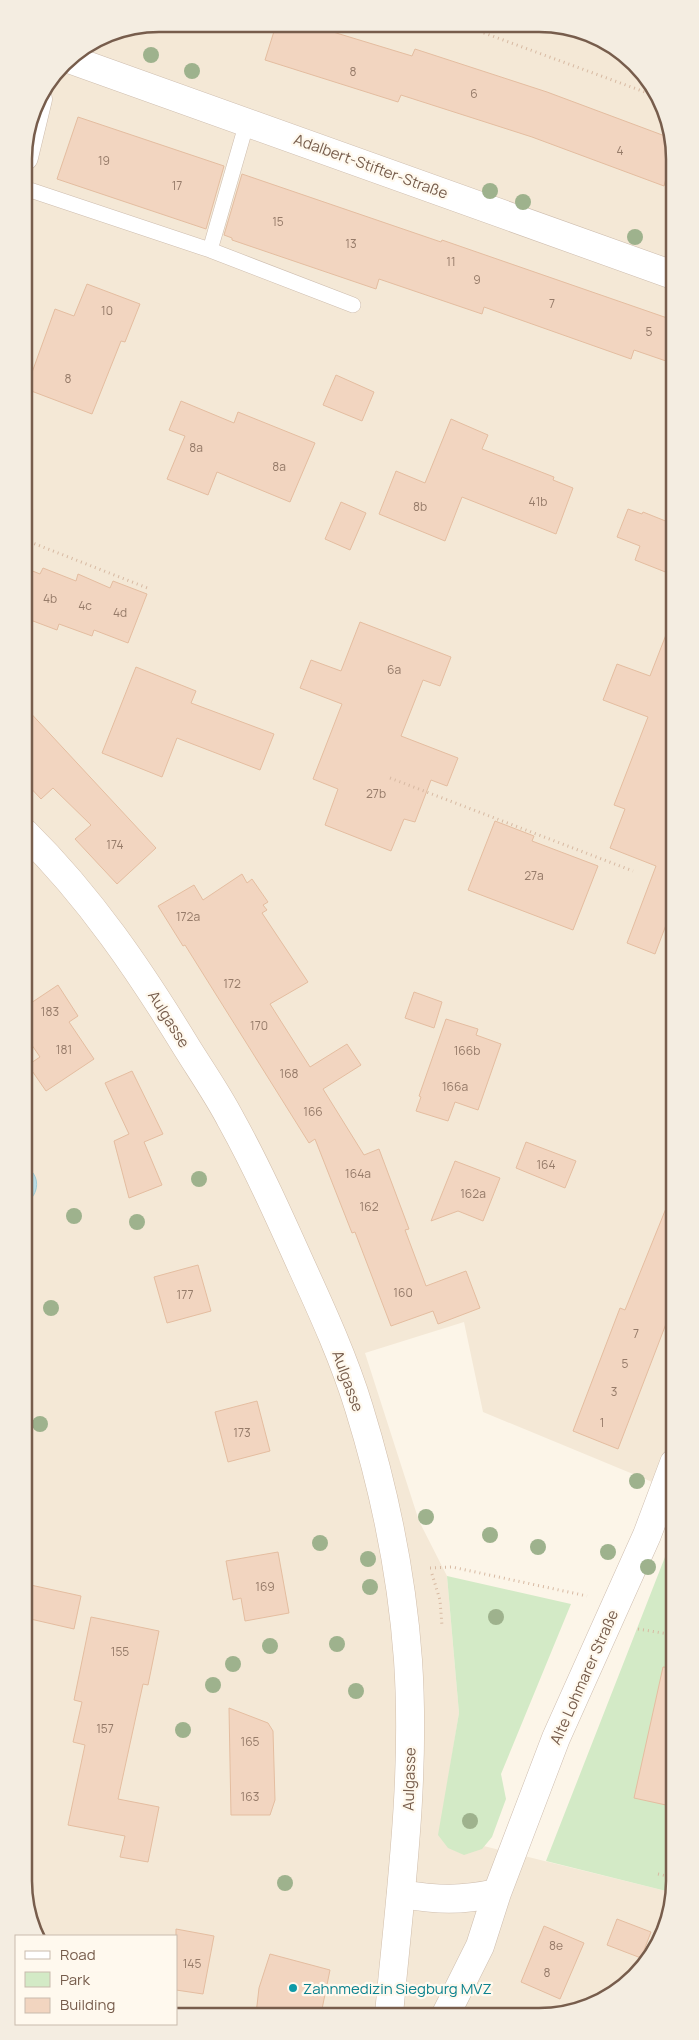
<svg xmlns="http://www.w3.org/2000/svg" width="699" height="2040" font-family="Manrope,sans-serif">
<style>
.residential{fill:#f4e8d6}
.green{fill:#d3eac6}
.water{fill:#bcdee6;stroke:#a2ced8}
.building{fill:#f2d5c0;stroke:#e4bda0}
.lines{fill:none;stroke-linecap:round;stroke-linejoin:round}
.service-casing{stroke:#cebdae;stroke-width:16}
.minor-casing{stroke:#cebdae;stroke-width:29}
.secondary-casing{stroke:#d1beab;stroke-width:29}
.path{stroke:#d7b9a2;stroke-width:3;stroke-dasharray:1 4;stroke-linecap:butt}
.service{stroke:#fff;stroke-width:15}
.minor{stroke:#fff;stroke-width:28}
.secondary{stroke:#fff;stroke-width:28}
.tree{fill:#9eb28d}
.culture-dot{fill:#0f9aa8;stroke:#fff9ee;stroke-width:2}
.labels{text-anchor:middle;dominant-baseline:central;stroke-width:4.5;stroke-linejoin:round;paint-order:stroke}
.number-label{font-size:12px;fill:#967b69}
.street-label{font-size:15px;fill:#775d4c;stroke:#fff9ee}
.culture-label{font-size:15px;fill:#0d838f;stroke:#fff9ee;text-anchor:start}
.rim{fill:none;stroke:#775d4c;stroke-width:2.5}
</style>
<rect width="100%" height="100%" fill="#fcf5e8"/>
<path class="residential" d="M159,24L566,26L635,63L673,133L674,1491L483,1412L464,1322L365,1353L419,1521L447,1576L459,1713L439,1835L674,1893L665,1932L642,1970L608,1998L566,2014H176V1936H42L26,1907L24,150L38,99L70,58L108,34Z"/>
<path class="green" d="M674,1534L675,1889L674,1893L546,1861Z
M447,1576L571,1604L501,1774L506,1799L492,1837L482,1849L464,1855L448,1848L438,1835L459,1713Z"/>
<path class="water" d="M25,1166C41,1175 40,1194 25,1204Z"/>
<path class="building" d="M276,25H310L412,56L415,49L547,92L673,139V181L666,178L664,186L532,137L401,95L398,102L265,60Z
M78,117L224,166L206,229L57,179Z
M242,174L441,242L442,240L673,320V342L666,361L634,350L631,359L484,307L482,314L379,279L376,289L232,240V238L224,235Z
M87,284L140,304L125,342L121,341L92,414L26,389L55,309L74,316Z
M336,375L374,392L362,421L323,405Z
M181,401L234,423L238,412L315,443L290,502L217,472L208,495L167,479L185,436L169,430Z
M451,419L488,435L482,449L554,477L553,480L573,488L556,534L462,497L445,541L379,514L396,471L425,483Z
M341,502L366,513L350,550L325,539Z
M628,509L642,514L643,512L673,524V575L635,560L640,546L617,537Z
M25,568L40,574L43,568L76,581L78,574L110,588L113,581L147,594L128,643L94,630L92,636L59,624L57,630L25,618Z
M360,622L451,657L440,686L423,680L401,736L458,758L447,786L431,780L415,822L404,819L391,851L325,825L338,789L313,779L342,704L300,688L311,660L341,671Z
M671,622L673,623L674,904L655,954L627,943L656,866L610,848L625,809L614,805L648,717L603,700L617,664L650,676Z
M136,667L196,691L191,703L274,734L260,770L177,738L162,777L102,753Z
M25,707L156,848L117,884L75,839L91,825L53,788L41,799L25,782Z
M495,821L534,836L532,841L598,866L573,930L468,890Z
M242,874L247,883L252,879L268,902L263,905L267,910L262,913L308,982L270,1004L310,1067L347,1044L361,1065L323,1089L364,1155L379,1149L409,1229L405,1230L426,1286L466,1271L480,1308L438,1324L433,1311L391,1326L355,1232L352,1233L315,1139L309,1143L185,945L183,946L158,906L194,885L203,900Z
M58,985L78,1016L69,1022L94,1059L46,1091L28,1065L40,1057L25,1035V1007Z
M414,992L442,1002L434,1028L405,1018Z
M446,1019L478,1029L476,1035L501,1044L478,1110L455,1102L448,1121L416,1111L421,1097L419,1096Z
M132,1071L163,1134L144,1142L162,1185L129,1198L114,1141L129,1134L105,1083Z
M526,1142L576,1161L565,1188L516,1168Z
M455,1161L500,1178L483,1221L458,1211L431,1221Z
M673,1191L674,1303L618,1449L573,1431L620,1308L625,1310Z
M198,1265L211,1311L167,1323L154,1277Z
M257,1401L270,1451L228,1462L215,1412Z
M278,1552L289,1613L245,1621L241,1598L233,1600L226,1561Z
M26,1584L81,1596L74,1629L26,1618Z
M91,1617L159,1631L148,1685L143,1684L118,1799L159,1807L148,1862L120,1857L125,1836L68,1825L85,1745L73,1742L82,1702L74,1700Z
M663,1667L675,1668V1807L634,1798Z
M229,1708L268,1723L273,1731L275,1800L270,1815H231Z
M617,1919L651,1932L641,1958L607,1945Z
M544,1926L584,1943L560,1999L521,1982Z
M176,1929L214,1936L203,1994L176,1990Z
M270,1954L330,1970L321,2014H256L259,1988Z"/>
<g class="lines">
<defs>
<path id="service" d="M24,188L210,250L353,305
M210,250L247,122"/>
<path id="minor" d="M69,59L673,275
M24,157L38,99
M401,1894C438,1900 460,1901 497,1893
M446,2014L480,1946L497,1893L556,1738L647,1535L674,1463"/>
<path id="secondary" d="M25,833C90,897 140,971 187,1048C202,1072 218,1095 231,1120C257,1167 279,1216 301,1265C322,1311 344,1359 359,1408C384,1489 402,1576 408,1660C416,1779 400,1896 389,2014"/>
</defs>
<use href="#service" class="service-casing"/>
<use href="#minor" class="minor-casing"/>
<use href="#secondary" class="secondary-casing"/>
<path class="path" d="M465,26L653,95
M25,540L150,589
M390,778L633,871
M430,1568L452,1567L587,1596
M432,1574L440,1600L442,1626
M638,1629L675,1635
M658,1874L675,1878"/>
<use href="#service" class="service"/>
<use href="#minor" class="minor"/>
<use href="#secondary" class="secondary"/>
</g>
<g class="tree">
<circle cx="151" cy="55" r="8"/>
<circle cx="192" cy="71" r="8"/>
<circle cx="490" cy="191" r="8"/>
<circle cx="523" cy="202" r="8"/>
<circle cx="635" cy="237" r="8"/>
<circle cx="199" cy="1179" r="8"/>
<circle cx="74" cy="1216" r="8"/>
<circle cx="137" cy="1222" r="8"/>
<circle cx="51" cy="1308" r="8"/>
<circle cx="40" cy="1424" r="8"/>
<circle cx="637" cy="1481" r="8"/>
<circle cx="426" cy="1517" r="8"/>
<circle cx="490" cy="1535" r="8"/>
<circle cx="320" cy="1543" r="8"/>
<circle cx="538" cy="1547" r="8"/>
<circle cx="608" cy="1552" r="8"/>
<circle cx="368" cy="1559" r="8"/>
<circle cx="648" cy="1567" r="8"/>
<circle cx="370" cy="1587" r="8"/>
<circle cx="496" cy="1617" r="8"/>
<circle cx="337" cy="1644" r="8"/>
<circle cx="270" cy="1646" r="8"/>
<circle cx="233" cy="1664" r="8"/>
<circle cx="213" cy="1685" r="8"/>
<circle cx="356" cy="1691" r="8"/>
<circle cx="183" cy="1730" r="8"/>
<circle cx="470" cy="1821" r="8"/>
<circle cx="285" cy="1883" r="8"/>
</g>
<circle class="culture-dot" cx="293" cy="1988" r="5"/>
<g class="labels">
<g class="number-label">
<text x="353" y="71">8</text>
<text x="474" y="93">6</text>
<text x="620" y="150">4</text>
<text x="104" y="160">19</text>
<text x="177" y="185">17</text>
<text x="278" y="221">15</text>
<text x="351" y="243">13</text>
<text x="451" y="261">11</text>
<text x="477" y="279">9</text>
<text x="552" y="303">7</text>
<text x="107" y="310">10</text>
<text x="649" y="331">5</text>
<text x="68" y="378">8</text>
<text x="196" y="447">8a</text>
<text x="279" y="466">8a</text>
<text x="538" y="501">41b</text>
<text x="420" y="506">8b</text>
<text x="50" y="598">4b</text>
<text x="85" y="605">4c</text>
<text x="120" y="612">4d</text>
<text x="394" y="669">6a</text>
<text x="376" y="793">27b</text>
<text x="115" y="844">174</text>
<text x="534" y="875">27a</text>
<text x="188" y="916">172a</text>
<text x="232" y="983">172</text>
<text x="50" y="1011">183</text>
<text x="259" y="1025">170</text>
<text x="64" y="1049">181</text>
<text x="467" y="1050">166b</text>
<text x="289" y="1073">168</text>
<text x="455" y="1086">166a</text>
<text x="313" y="1111">166</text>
<text x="546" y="1164">164</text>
<text x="358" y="1173">164a</text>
<text x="473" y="1193">162a</text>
<text x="369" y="1206">162</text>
<text x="403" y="1292">160</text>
<text x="185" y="1294">177</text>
<text x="636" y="1333">7</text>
<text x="625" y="1363">5</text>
<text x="614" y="1391">3</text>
<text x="602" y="1422">1</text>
<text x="242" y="1432">173</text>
<text x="265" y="1586">169</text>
<text x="120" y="1651">155</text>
<text x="105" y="1728">157</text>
<text x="250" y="1741">165</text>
<text x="250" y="1796">163</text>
<text x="556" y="1945">8e</text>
<text x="192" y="1963">145</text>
<text x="547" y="1972">8</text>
</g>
<g class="street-label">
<text transform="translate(371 166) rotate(20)">Adalbert-Stifter-Straße</text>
<text transform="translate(169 1019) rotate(58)">Aulgasse</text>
<text transform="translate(348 1381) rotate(70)">Aulgasse</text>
<text transform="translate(584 1677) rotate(-66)">Alte Lohmarer Straße</text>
<text transform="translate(409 1779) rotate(-88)">Aulgasse</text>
</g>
<g class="culture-label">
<text x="303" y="1988">Zahnmedizin Siegburg MVZ</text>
</g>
</g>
<path d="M0 0H699V2040H0ZM159 32H539A127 127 0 0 1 666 159V1881A127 127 0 0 1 539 2008H159A127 127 0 0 1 32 1881V159A127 127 0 0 1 159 32Z" fill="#f4ede1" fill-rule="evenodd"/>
<path class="rim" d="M159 32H539A127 127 0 0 1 666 159V1881A127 127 0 0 1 539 2008H159A127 127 0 0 1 32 1881V159A127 127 0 0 1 159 32Z"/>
<rect x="15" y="1935" width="162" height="90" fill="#fff9ee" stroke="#c9bbad"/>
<rect x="25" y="1951" width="25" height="8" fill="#ffffff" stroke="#c9bbad"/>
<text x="60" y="1960" font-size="15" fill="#775d4c">Road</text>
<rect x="25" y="1972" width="25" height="15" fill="#d3eac6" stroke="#c9bbad"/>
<text x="60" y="1985" font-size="15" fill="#775d4c">Park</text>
<rect x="25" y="1998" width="25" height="15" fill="#f2d5c0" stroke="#c9bbad"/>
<text x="60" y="2010" font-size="15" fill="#775d4c">Building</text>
</svg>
